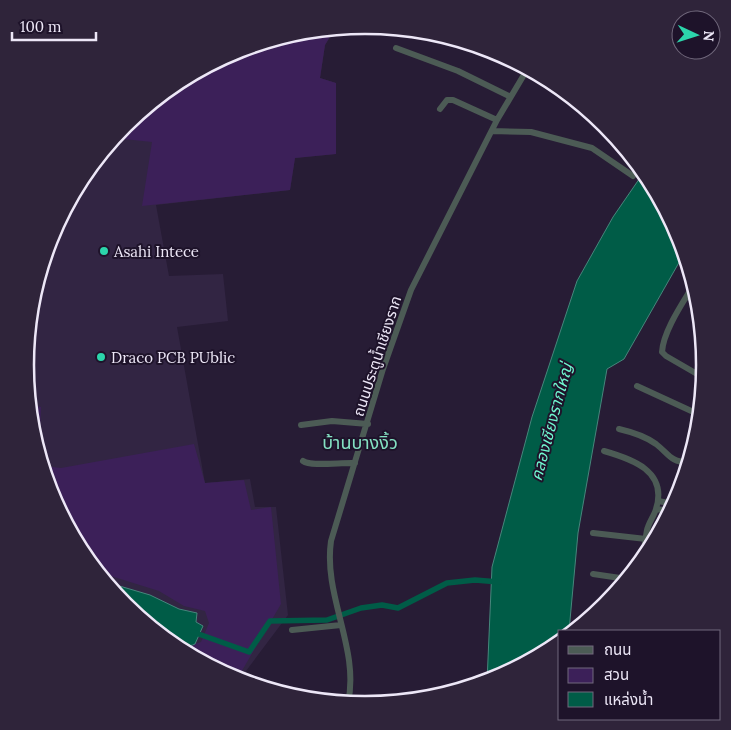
<svg xmlns="http://www.w3.org/2000/svg" width="731" height="730" font-family="Lora,'Noto Sans Thai',serif">
<style>
.built{fill:#322543}
.green{fill:#3c2059}
.water{fill:#005c47;stroke:#47867c}
.lines{fill:none;stroke-linecap:round;stroke-linejoin:round}
.canal{stroke:#005c47;stroke-width:5.5}
.minor{stroke:#4c5b55;stroke-width:6}
.poi-dot{fill:#2cd5ab;stroke:#1e132a;stroke-width:2}
.labels{text-anchor:middle;dominant-baseline:central;stroke-width:4;stroke-linejoin:round;paint-order:stroke}
.poi-label{font-size:15px;fill:#ede7f7;stroke:#1e132a;text-anchor:start}
.street-label{font-size:15px;fill:#ede7f7;stroke:#1e132a}
.water-label{font-size:16px;font-style:italic;fill:#70f8d0;stroke:#1e132a}
.quarter-label{font-size:18px;fill:#84e1c3;stroke:#1e132a}
.rim{fill:none;stroke:#ede7f7;stroke-width:2.5}
</style>
<rect width="100%" height="100%" fill="#271c35"/>
<path class="built" d="M336,28L325,45L320,78L336,83V154L295,158L290,190L156,205L169,276L223,274L228,321L177,327L205,483L250,479L255,507H276L288,615L246,671L248,683L235,679L176,648L125,605L83,554L51,495L32,431L26,365L32,298L51,235L83,176L125,124L177,82L236,51L299,31Z"/>
<path class="green" d="M335,28L325,45L320,78L336,83V154L295,158L290,190L142,206L152,142L114,138C168,73 253,36 335,28Z
M29,404L41,407L39,455L32,431Z
M194,444L205,483L244,480L251,510L271,507L281,604L240,674H226L179,649L201,642L209,623L205,611L184,606L159,591L98,572L83,554L51,495L43,466L61,468Z"/>
<path class="water" d="M644,172L680,235L685,252L624,359L607,369L578,533L569,631H560V643L554,648L487,682L492,567L532,417L577,281L613,217Z
M106,582L150,595L179,609L197,613L196,622L203,626L195,644C171,657 120,599 106,582Z"/>
<g class="lines">
<path class="canal" d="M193,632L249,652L270,621L327,620L361,608L382,605L398,608L447,583L475,580L499,582"/>
<path class="minor" d="M396,48L458,71L509,96
M440,109L447,100H453L497,120
M492,131L531,132L592,148L633,176
M694,284C684,301 663,331 662,352L666,356L704,378
M687,296L699,304
M637,386L700,415
M301,425L332,421L368,424
M619,429C632,432 645,436 656,444C670,455 669,461 689,463
M696,441L702,405
M604,451C632,459 668,471 656,509C654,516 649,522 647,530C645,540 644,550 643,561
M303,461C311,467 343,462 355,463
M658,501L675,504
M656,509L671,511
M593,533L646,539
M593,574L627,579
M587,615L593,616
M292,630L341,625
M348,703C360,649 323,596 331,541L383,369L411,290L497,120L528,68"/>
</g>
<g class="poi-dot">
<circle cx="104" cy="251" r="5"/>
<circle cx="101" cy="357" r="5"/>
</g>
<g class="labels">
<g class="poi-label">
<text x="114" y="251">Asahi Intece</text>
<text x="111" y="357">Draco PCB PUblic</text>
</g>
<g class="street-label">
<text transform="translate(377 356) rotate(-72)">ถนนประตูน้ำเชียงราก</text>
</g>
<g class="water-label">
<text transform="translate(551 422) rotate(-75)">คลองเชียงรากใหญ่</text>
</g>
<g class="quarter-label">
<text x="360" y="442">บ้านบางงิ้ว</text>
</g>
</g>
<path d="M0 0H731V730H0ZM34 365a331 331 0 1 1 662 0a331 331 0 1 1-662 0Z" fill="#2f243a" fill-rule="evenodd"/>
<path class="rim" d="M34 365a331 331 0 1 1 662 0a331 331 0 1 1-662 0Z"/>
<rect x="558" y="630" width="162" height="90" fill="#1e132a" stroke="#71687c"/>
<rect x="568" y="646" width="25" height="8" fill="#4c5b55" stroke="#71687c"/>
<text x="604" y="655" font-size="15" fill="#ede7f7">ถนน</text>
<rect x="568" y="668" width="25" height="15" fill="#3c2059" stroke="#71687c"/>
<text x="604" y="680" font-size="15" fill="#ede7f7">สวน</text>
<rect x="568" y="692" width="25" height="15" fill="#005c47" stroke="#71687c"/>
<text x="604" y="705" font-size="15" fill="#ede7f7">แหล่งน้ำ</text>
<g transform="translate(696 35) rotate(94)"><circle r="24" fill="#1e132a" stroke="#71687c"/>
<path d="M0-4L9 19L0 12L-9 19Z" fill="#2cd5ab"/>
<text y="-8" font-size="14" font-weight="bold" text-anchor="middle" fill="#ede7f7">N</text>
</g>
<path d="M12 32v8h84v-8" fill="none" stroke="#ede7f7" stroke-width="2.5"/>
<text x="20" y="32" font-size="15" fill="#ede7f7" stroke="#1e132a" stroke-width="4" paint-order="stroke">100 m</text>
</svg>
